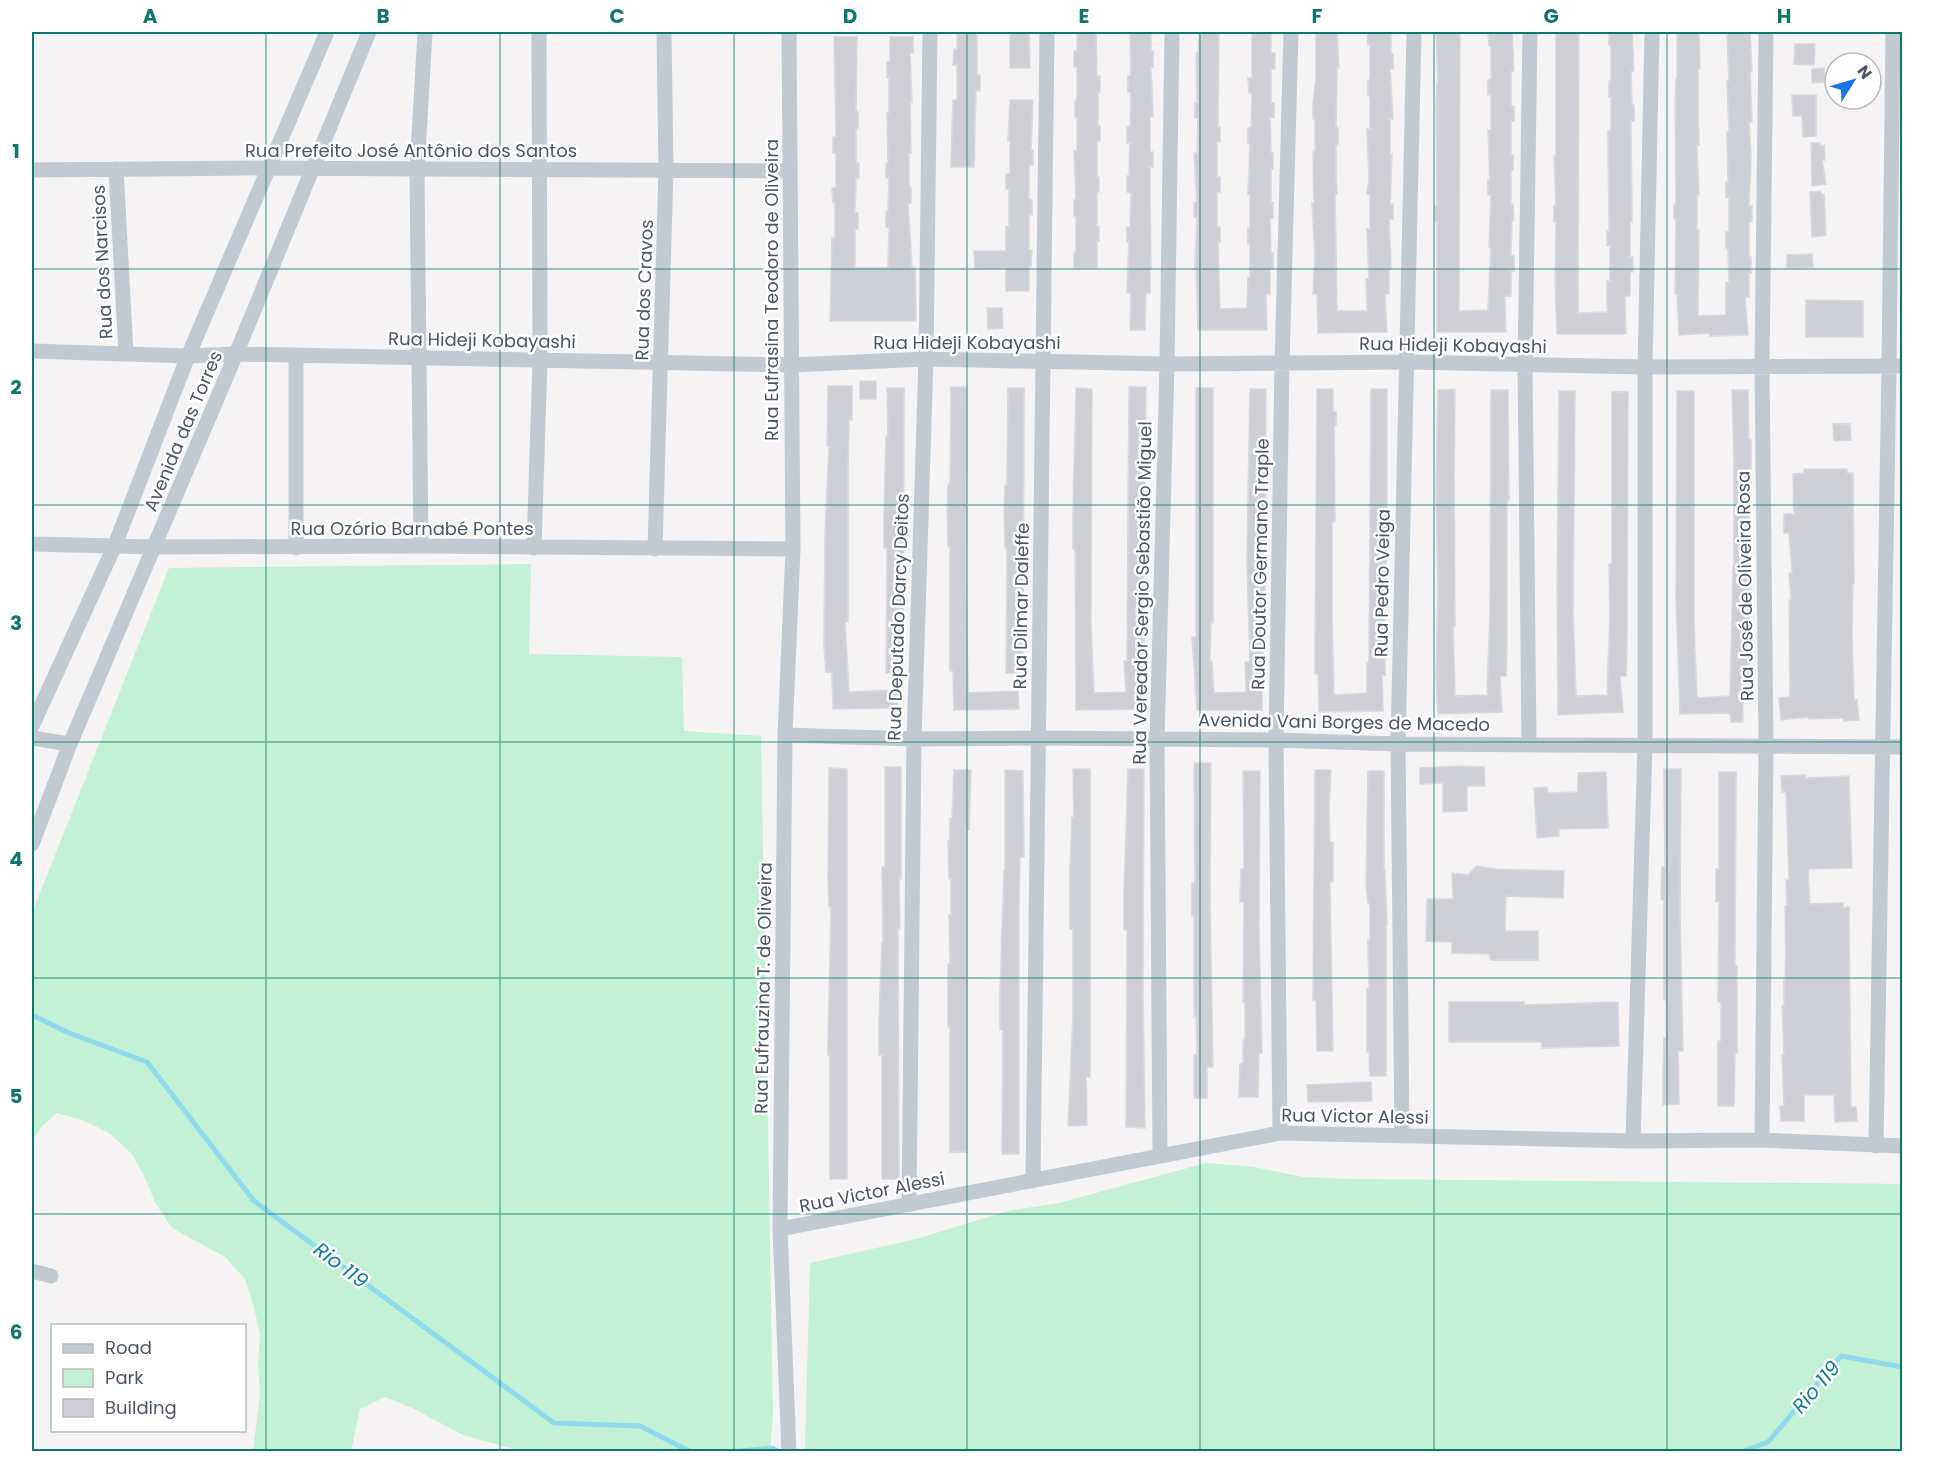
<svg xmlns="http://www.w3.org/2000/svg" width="1934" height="1483" font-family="Poppins,sans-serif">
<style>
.green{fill:#c3f1d5}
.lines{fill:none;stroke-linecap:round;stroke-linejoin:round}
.stream{stroke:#90daee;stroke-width:5}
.building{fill:#cdcfd5;stroke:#d7d9de;stroke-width:1.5}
.street{stroke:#c1cad2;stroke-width:15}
.grid{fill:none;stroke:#0f766e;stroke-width:1.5;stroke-opacity:0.55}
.labels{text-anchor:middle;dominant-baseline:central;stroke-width:5;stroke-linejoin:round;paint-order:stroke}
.street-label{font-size:18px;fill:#4a5661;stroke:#fff}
.water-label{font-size:20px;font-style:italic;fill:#0c7c9b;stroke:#fff}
.neatline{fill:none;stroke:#0f766e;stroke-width:2}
.grid-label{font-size:20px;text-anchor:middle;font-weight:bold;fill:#0f766e}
</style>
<rect width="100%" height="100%" fill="#f5f3f3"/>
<path class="green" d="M531,564L529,654L682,657L684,731L761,736L773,1417L770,1451H521L463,1435L412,1408L385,1397L360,1409L351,1451H253L260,1394L258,1364L260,1335L254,1307L245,1279L225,1257L172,1228L156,1204L145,1178L132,1154L109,1133L85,1121L57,1113L43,1125L32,1141V913L169,568Z
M1206,1163L1254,1167L1303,1177L1352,1179L1902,1184V1451H805L810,1263L916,1239L1008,1211L1059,1203Z"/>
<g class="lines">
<path class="stream" d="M32,1015L69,1033L147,1062L254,1201L554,1423L640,1426L691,1452
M729,1452L772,1448L779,1452
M1741,1452L1768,1442L1841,1356L1902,1367"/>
</g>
<path class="building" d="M957,32H977V75H980V91H976L974,167H951L953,100H957V65H953L954,49H957Z
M1010,32H1029L1030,68H1010Z
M1077,32H1096L1097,76H1100V92H1098V126H1100V141H1097V177H1099V192H1097V226H1099V241H1097V268H1074V252H1076V216H1074V200H1076L1074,151H1077V117H1075V101H1077V67H1074V51H1077Z
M1130,32H1151V51H1153V67H1151L1153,117H1150V152H1153V167H1150V203L1151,269H1150V293H1146L1145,330H1130L1131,293H1127L1129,242H1127V227H1130L1131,192H1127V176H1129L1130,143H1127V127H1130L1131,92H1128V76H1131Z
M1199,32H1219L1218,127H1220V142H1217V177H1220V192H1217V227H1220V242H1218L1220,309L1247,308L1248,278H1250V244H1248V228H1250V194H1248L1250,144H1248V128H1251L1252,93H1249L1248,78H1252V32H1271V53H1275V69H1271V103H1274V118H1270L1271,153H1273V169H1271V202H1273V218H1270L1271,253H1273V269H1270V294H1266L1267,330H1198L1196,268H1195L1197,217H1194V202H1197L1194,153H1197L1198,118H1195V103H1197L1196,53H1198Z
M1316,32H1337L1339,68H1337L1336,128H1338V144H1336V178L1337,194H1335L1337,311H1367L1366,279H1369L1367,229H1370V194H1367L1369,179L1367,129H1370V96H1368V80H1370V44L1368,45L1367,32H1391V54H1393V69H1390L1393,119H1390V154H1392L1390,204H1393V219H1389L1391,269H1389V294H1385L1387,332L1318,333L1317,294H1313L1315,254L1312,203H1314L1313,152H1315V119H1313V103L1316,78Z
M1436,32H1460L1459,311L1488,310L1491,247H1489L1491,195H1488V180H1490L1488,130H1491V95H1488V80H1491V46H1489L1488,32H1512L1514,71H1511V105L1514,106V121H1511V155H1513V170H1511V205H1513L1514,221H1512L1511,256H1514V271H1511V296H1505L1506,332H1437V222H1435V206H1437L1436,106L1437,82H1438Z
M1579,32L1578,313L1607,312V281H1610V246H1607V231H1609L1608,131H1611V97H1609V81H1611V45H1609V32H1632L1634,71H1631L1632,105H1634V121H1631L1632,222H1630V257H1633V272H1630V296H1625L1626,334H1557L1555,282L1556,222H1554V206H1556L1554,156H1556V33Z
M1677,32H1699L1700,69H1698V129H1699V145H1697L1699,195H1697V230H1699L1698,316L1726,315V282H1729L1728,248H1726V232H1729V198H1726V182H1728L1727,132H1729L1727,81H1729L1727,33H1750L1752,72H1750L1752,122H1749L1751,157L1749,206H1752V222H1749V257H1751V273H1749V297H1745L1748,335L1710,336V333L1679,335L1677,294H1675L1676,219H1674V204H1676L1675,104L1676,79H1677Z
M834,37H857L856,112H858V128H856V163H859V178H856L855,213H858V229H855V268H888L889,227H886V211H888L889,178H886V163H888L887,113H889V78H887V62H890V37H913V53H910L912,103H910L911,153H909V188H911V203H908L912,268H915L916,321H830L832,238H835V203H833L832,188H836V153H833V137H836Z
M1795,44H1815L1814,65L1794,64Z
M1824,68L1825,82L1812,83V69Z
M1792,95H1816V136L1803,137L1802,116H1793Z
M1010,100H1033L1031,150H1033V165H1029V200H1032V215H1029V250H1032L1031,266H1029V291H1006V268L975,269L974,251H1006V226H1009V189H1006V174H1010V141H1008Z
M1811,143H1820V146L1824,145L1825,160H1822L1826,184L1812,186Z
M1821,191L1822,194H1824L1826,235L1812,237L1810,192Z
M1812,254L1813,267L1787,268V255Z
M1806,300L1863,301V337H1806Z
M987,308H1002L1003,328L988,329Z
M860,381H876V399H860Z
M828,386H852V420H849L848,472V622H845L849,692L897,690L898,708L833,709L832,672H826L824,646L825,534L829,446H827Z
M951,387H967L966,571L968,693L1018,691L1019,709L954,710L953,671H950V547H948L947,509L948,484H950Z
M1129,387H1146L1144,648H1142L1143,673H1140L1141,709L1076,710L1075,549H1073V511L1076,388L1092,389L1091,623L1094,693L1126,692L1124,661H1127Z
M887,388H904L903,673H886L887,548H884V511L886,436H888Z
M1008,388H1024L1023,673H1006L1007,548H1005L1004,510L1005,485H1007Z
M1196,388H1213V623H1211L1210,661H1212L1214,693L1246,692L1245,662H1250L1247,562L1250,389H1266L1265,649H1263L1264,675H1262V710H1197L1192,637H1196Z
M1317,389H1333V412H1336V425H1334L1335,522H1332V612L1334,695L1367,693V663H1369L1371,389H1387V549H1386L1387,600H1385V675H1382L1383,711L1319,712L1318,674H1315V637Z
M1455,389L1454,475L1455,626H1453L1455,696L1487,695L1490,613L1491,390H1508L1509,500H1507V650L1506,676H1500L1502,712L1438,714L1436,677L1438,589L1436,488L1438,390Z
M1732,390H1748L1749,440H1751V502H1749V678H1742L1743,722H1731L1730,713L1680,714L1676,601L1677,391H1694V627L1697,698L1730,696L1733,566H1734V466Z
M1559,391H1575L1573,613L1576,696L1607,695L1610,614L1609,564H1612V392H1628L1627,651L1626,676H1620L1623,712L1558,715L1557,588Z
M1833,424H1850L1851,440L1834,441Z
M1804,469H1847V473H1853L1854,584H1853L1852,633L1854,700L1857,699L1859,720L1844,721L1843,718L1809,719L1808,717L1781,720L1779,698L1790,697L1789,600H1791L1789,573H1792L1789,533H1784V514H1794L1793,474L1804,473Z
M1194,763H1211L1210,896L1213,1067H1207V1098H1194V1055H1197L1196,1016H1194V916H1192V883H1195Z
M1461,766L1484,767L1485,786H1467V811L1443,812V783L1420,784V768Z
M885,767H901V879H899L900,928H898L899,1179H882V1055H879V1017L882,942H883L882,867H885Z
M829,768L847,769V1179H830V1055H828V1040L831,907H829L828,879Z
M1073,769H1090V1077H1086L1087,1125L1068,1126L1073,1016V929H1070V866L1072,817H1074Z
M1128,769H1144L1143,991L1145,1128L1126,1127L1127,930H1124V891Z
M1664,769H1681L1680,913L1683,1051H1678L1679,1104L1663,1105V1066L1664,1038H1666V1000H1664V900H1661V891L1662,867H1665Z
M954,770H971L969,830H967V1152H950V1027H948V964H950L949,915H951V879H949L948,841H950V818H952Z
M1005,770L1023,771L1024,857H1020L1019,903V1154H1002L1003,1030H1000V992L1004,870H1005Z
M1315,770H1331L1329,807L1330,842H1333V882H1330L1333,1051H1317L1316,1000H1313Z
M1243,771H1260L1259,927L1262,1053H1259L1258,1097H1239L1240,1064H1243V1040H1245V1002H1243L1244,902H1240L1241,869H1244Z
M1368,771H1384V870H1385L1387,925H1386V1076H1370L1369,1052H1367V989H1369L1368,940H1370V904H1368L1366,883Z
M1606,772L1608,828L1559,829V836L1537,838L1534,788L1547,787L1548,793L1578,792V773Z
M1719,772H1736L1735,966H1737V1053H1735L1734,1106H1718V1041H1721V1002H1718V993L1719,902H1716V869H1719Z
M1806,775V778L1849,776L1852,868L1808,869L1810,904L1843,903V908L1849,907L1851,1107H1856L1857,1121L1835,1122L1834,1095H1804V1121H1781L1780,1106H1784L1782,1055H1784L1782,1006H1784V980H1785L1786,956L1785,906H1787L1786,880H1789L1786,792H1782L1781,776Z
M1477,866L1495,869L1564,871L1563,898L1506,896L1505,931H1538V960H1491L1489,954L1452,953V942L1426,941L1427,899H1453L1452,873L1468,875Z
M1449,1002H1524V1005L1618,1002L1619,1046L1542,1048V1042H1449Z
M1371,1082L1372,1101L1308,1102L1307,1085Z"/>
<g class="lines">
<path class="street" d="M789,32L793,549L785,735L780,1229L789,1452
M116,169L126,353
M32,170L268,168L790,171
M32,351L188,356L236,354L791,365L926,359L1167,364L1407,362L1645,367L1902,366
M32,544L155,547L421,546L793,549
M421,546L417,170L425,32
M296,548V355
M534,548L540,361L539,32
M655,549L666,170L664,32
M32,726L115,545L188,356L327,32
M785,735L914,739L1039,738L1276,740L1398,744L1902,747
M32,738L70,744
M1529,743L1525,365L1530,32
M32,844L70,744L236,354L369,32
M1280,1133L1276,740L1282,364L1291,32
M1402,1136L1398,744L1414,32
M1762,1140L1766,746L1762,365L1766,32
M1633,1141L1645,745V367L1652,32
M1876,1146L1889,366L1893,32
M1160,1156L1157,740L1167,364L1172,32
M1033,1181L1047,32
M909,1205L914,739L926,359L930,32
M780,1229L1280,1133L1633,1141L1762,1140L1902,1146
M32,1271L51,1276"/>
</g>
<path class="grid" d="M266,32V1452M500,32V1452M734,32V1452M967,32V1452M1200,32V1452M1434,32V1452M1667,32V1452M32,269H1902M32,505H1902M32,742H1902M32,978H1902M32,1214H1902"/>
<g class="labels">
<g class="street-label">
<text x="411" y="150">Rua Prefeito José Antônio dos Santos</text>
<text transform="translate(102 262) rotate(-93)">Rua dos Narcisos</text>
<text transform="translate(644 290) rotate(-88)">Rua dos Cravos</text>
<text transform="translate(771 290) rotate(-90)">Rua Eufrasina Teodoro de Oliveira</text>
<text transform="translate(482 340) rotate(1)">Rua Hideji Kobayashi</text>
<text x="967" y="342">Rua Hideji Kobayashi</text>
<text transform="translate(1453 345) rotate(1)">Rua Hideji Kobayashi</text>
<text transform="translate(183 431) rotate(-67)">Avenida das Torres</text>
<text x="412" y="528">Rua Ozório Barnabé Pontes</text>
<text transform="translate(1260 564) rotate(-89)">Rua Doutor Germano Traple</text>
<text transform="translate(1382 583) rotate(-89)">Rua Pedro Veiga</text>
<text transform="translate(1745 586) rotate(-91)">Rua José de Oliveira Rosa</text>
<text transform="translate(1142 593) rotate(-89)">Rua Vereador Sergio Sebastião Miguel</text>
<text transform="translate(1021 606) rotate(-89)">Rua Dilmar Daleffe</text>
<text transform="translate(898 617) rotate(-88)">Rua Deputado Darcy Deitos</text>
<text transform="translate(1344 722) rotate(1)">Avenida Vani Borges de Macedo</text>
<text transform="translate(763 988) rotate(-89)">Rua Eufrauzina T. de Oliveira</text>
<text transform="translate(1355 1116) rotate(1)">Rua Victor Alessi</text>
<text transform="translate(872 1192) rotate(-11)">Rua Victor Alessi</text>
</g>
<g class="water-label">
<text transform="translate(341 1265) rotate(37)">Rio 119</text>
<text transform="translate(1816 1387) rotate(-49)">Rio 119</text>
</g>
</g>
<rect width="1934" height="1483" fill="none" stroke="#ffffff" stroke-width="66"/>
<rect x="51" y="1324" width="195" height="108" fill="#ffffff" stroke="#b7bbc0" stroke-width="1.5"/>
<rect x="63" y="1344" width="30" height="9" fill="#c1cad2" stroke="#b7bbc0" stroke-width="1.5"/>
<text x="105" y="1354" font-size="18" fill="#4a5661">Road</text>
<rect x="63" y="1369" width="30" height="18" fill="#c3f1d5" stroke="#b7bbc0" stroke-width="1.5"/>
<text x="105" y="1384" font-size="18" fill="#4a5661">Park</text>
<rect x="63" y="1399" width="30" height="18" fill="#cdcfd5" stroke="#b7bbc0" stroke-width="1.5"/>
<text x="105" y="1414" font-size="18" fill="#4a5661">Building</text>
<g transform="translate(1853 81) rotate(53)"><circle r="28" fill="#ffffff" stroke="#b7bbc0" stroke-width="1.5"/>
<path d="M0-4.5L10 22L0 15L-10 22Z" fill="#1a73e8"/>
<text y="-9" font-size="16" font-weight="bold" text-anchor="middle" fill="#4a5661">N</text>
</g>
<rect x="33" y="33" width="1868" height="1417" class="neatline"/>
<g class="grid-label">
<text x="150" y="23">A</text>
<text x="383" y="23">B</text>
<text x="617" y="23">C</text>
<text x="850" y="23">D</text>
<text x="1084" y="23">E</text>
<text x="1317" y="23">F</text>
<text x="1551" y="23">G</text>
<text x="1784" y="23">H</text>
<text x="16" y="158">1</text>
<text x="16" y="394">2</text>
<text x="16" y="630">3</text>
<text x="16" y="866">4</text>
<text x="16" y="1103">5</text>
<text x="16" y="1339">6</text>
</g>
</svg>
